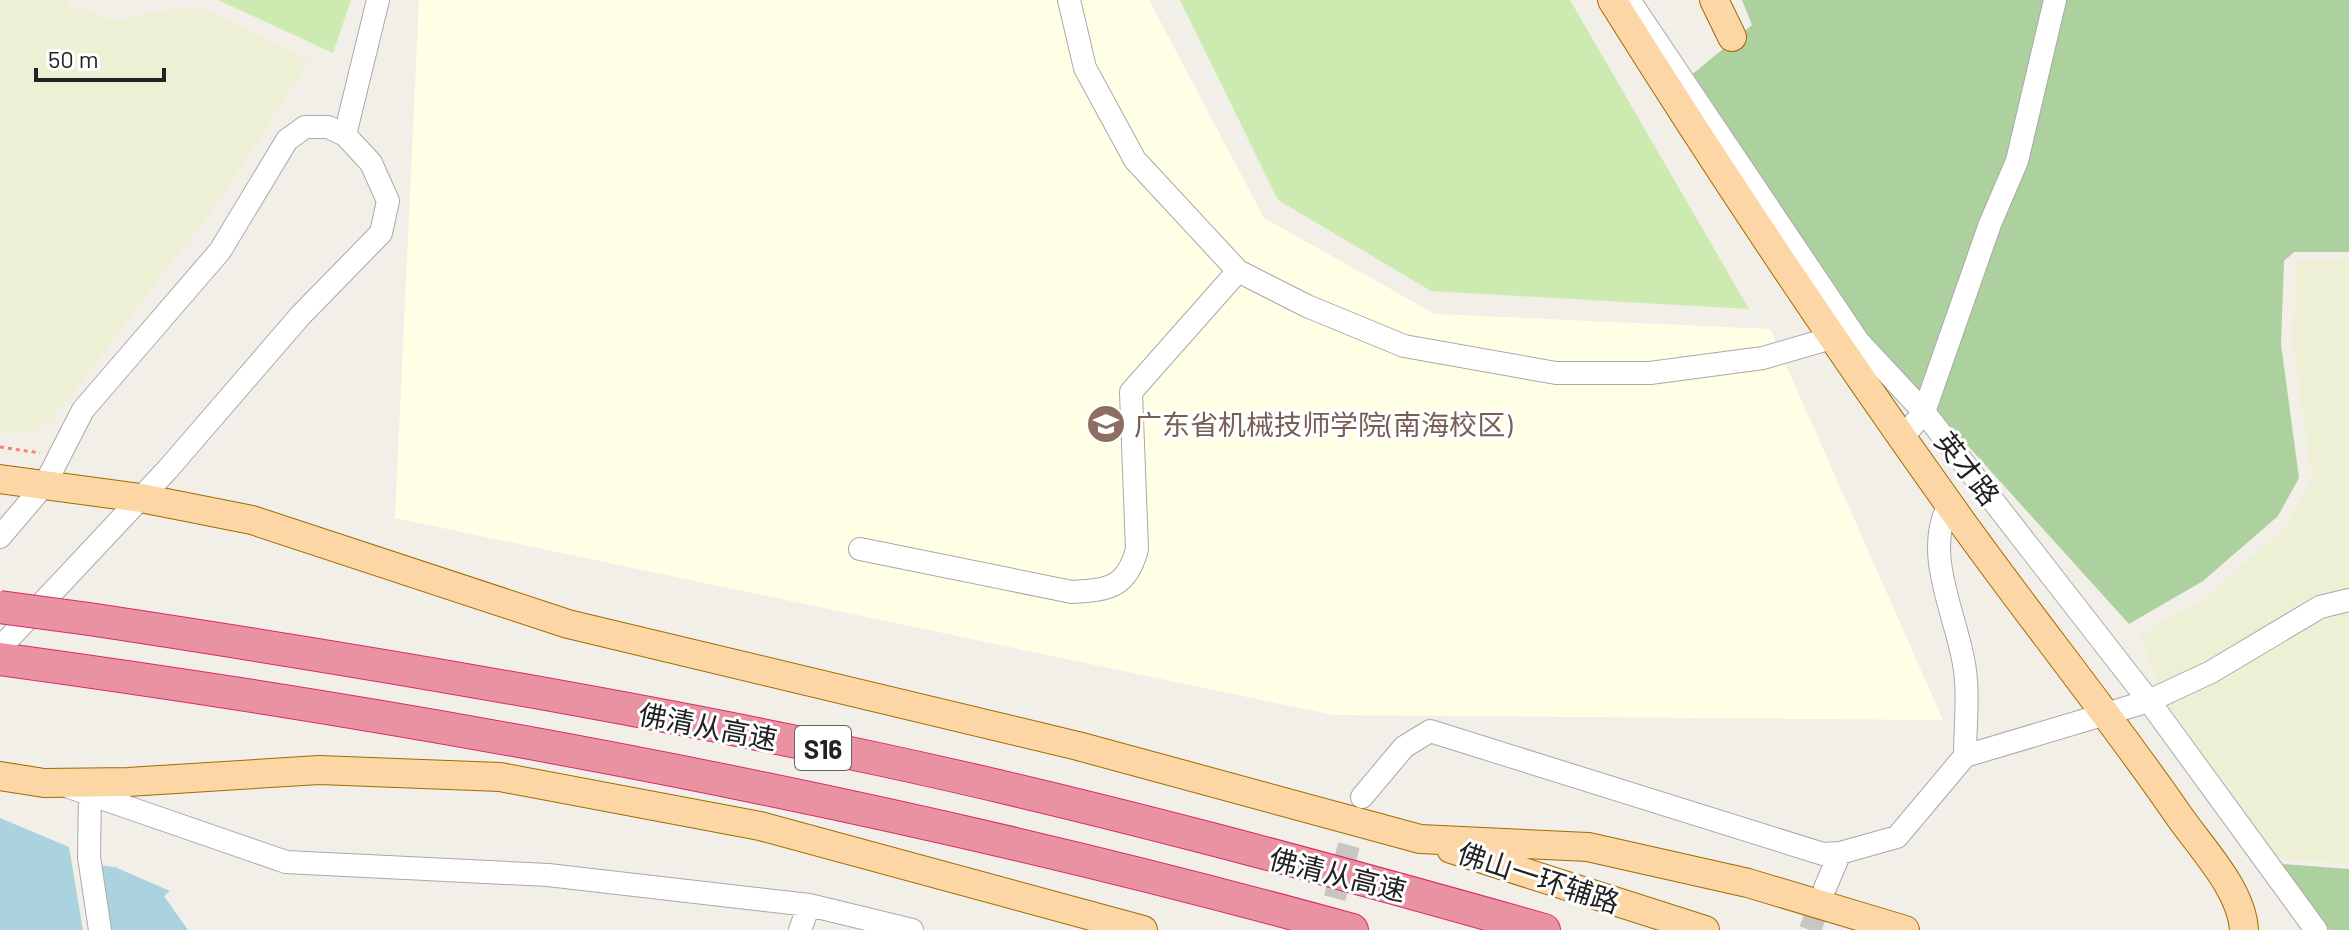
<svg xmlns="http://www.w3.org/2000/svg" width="2349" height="930" font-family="Barlow,'Noto Sans SC',sans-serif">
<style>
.education{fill:#ffffe5}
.farmland{fill:#eef0d5}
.grass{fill:#cdebb0}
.forest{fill:#add19e}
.water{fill:#aad3df}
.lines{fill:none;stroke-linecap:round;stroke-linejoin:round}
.minor-tunnel{stroke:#c8c6c1;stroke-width:22;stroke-dasharray:22 11;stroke-linecap:butt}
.minor-casing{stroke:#a9a9a9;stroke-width:24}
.major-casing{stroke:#a06b00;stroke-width:30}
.highway-casing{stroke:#dc2a67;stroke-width:34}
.path{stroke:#fa8072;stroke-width:3;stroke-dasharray:4 4;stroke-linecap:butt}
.minor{stroke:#fff;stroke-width:22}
.major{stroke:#fcd6a4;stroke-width:28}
.highway{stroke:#e892a2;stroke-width:32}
.highway-bridge-casing{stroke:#dc2a67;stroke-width:34;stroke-linecap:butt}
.highway-bridge{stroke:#e892a2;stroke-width:32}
.labels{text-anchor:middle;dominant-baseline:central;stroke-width:6;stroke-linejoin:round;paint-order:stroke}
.shield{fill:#fff;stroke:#646464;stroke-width:2}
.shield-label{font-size:26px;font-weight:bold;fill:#222}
.education-label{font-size:28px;fill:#785e54;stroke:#fff;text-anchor:start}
.street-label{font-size:28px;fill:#222;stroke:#fff}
</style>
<rect width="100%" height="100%" fill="#f2efe9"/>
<path class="education" d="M419,0H1149L1264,218L1435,314L1770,329L1943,720L1333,715L395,518Z"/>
<path class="farmland" d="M0,0H66L70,5L117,21L161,10L197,7L236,22L309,61L222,197L54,417L30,434L0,432Z
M2349,259V864L2279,859L2169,706L2139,635L2207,597L2285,527L2312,480L2293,343L2296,262Z"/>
<path class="grass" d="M218,0H351L333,53Z
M1180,0H1570L1749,309L1431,291L1278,200Z"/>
<path class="forest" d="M1742,0H2349V252H2294L2284,261L2281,344L2299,478L2278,516L2203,581L2129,624L1856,322L1689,77L1752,25Z
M2282,864L2349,869V930H2329Z"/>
<path class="water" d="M0,818L69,847L83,930H0Z
M98,865L115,867L170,891L164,896L188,930H105Z"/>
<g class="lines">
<path class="minor-tunnel" d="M1326,930L1359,808
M1810,930L1825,890"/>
<defs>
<path id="minor" d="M1069,0L1085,68L1135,160L1238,271L1307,306L1404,346L1556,373H1650L1763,358L1835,337
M1629,0L1858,341L1924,412L2149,701L2316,930
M345,135L378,0
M1903,437L1924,412L1990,224L2017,161L2055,0
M1949,505C1920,557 1963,626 1966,681C1968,705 1965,731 1965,756
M0,537L45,484L83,410L220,251L287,140L305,127H328L345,135L371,163L388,201L381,233L300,316L168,469L0,648
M860,549L1072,592C1108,590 1127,588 1137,549L1131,392L1238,271
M69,787L286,862L548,875L809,905L912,930
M90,794L89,857L100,930
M1362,797L1404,747L1430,731L1823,854L1840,853L1897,837L1965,756L2149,701L2211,672L2320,607L2349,600
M1825,888L1840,853
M800,930L809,905"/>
<path id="major" d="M1612,0C1719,171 1832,340 1949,504C2024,610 2106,710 2179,816C2202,849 2242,890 2244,930
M1714,0L1732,37
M0,479L141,498L252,520L568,624L1078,746L1420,839L1588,847L1748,883L1905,930
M0,776L44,783L128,782L319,770L500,777L760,826L1143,930
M1451,849L1705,930"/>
<path id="highway" d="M89,619C353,659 617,703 878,759C1102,807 1324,868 1544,930
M0,659C456,721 909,807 1352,930"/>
</defs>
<use href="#minor" class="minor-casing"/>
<use href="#major" class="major-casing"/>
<use href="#highway" class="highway-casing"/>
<path class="path" d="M0,447L40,453"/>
<use href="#minor" class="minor"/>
<use href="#major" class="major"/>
<use href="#highway" class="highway"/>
<defs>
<path id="highway-bridge" d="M0,607L89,619"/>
</defs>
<use href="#highway-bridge" class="highway-bridge-casing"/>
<use href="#highway-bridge" class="highway-bridge"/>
</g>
<defs>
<symbol id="university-disc" viewBox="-11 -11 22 22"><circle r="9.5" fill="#8d6e63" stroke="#fff"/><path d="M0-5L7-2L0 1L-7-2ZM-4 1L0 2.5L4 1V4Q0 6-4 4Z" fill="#fff"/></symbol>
</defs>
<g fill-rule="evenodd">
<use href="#university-disc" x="1084" y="402" width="44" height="44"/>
</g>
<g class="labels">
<rect class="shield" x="795" y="726" width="56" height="44" rx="6"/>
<g class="shield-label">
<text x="823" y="748">S16</text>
</g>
<g class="education-label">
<text x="1134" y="424">广东省机械技师学院(南海校区)</text>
</g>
<g class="street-label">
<text transform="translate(1968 468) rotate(52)">英才路</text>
<text transform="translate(708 726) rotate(11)">佛清从高速</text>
<text transform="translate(1338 874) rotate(14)">佛清从高速</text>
<text transform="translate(1539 877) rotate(18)">佛山一环辅路</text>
</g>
</g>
<path d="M36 68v12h128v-12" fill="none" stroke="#222222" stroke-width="4"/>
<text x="48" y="68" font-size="24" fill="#222222" stroke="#ffffff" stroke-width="6" paint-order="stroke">50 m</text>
</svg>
